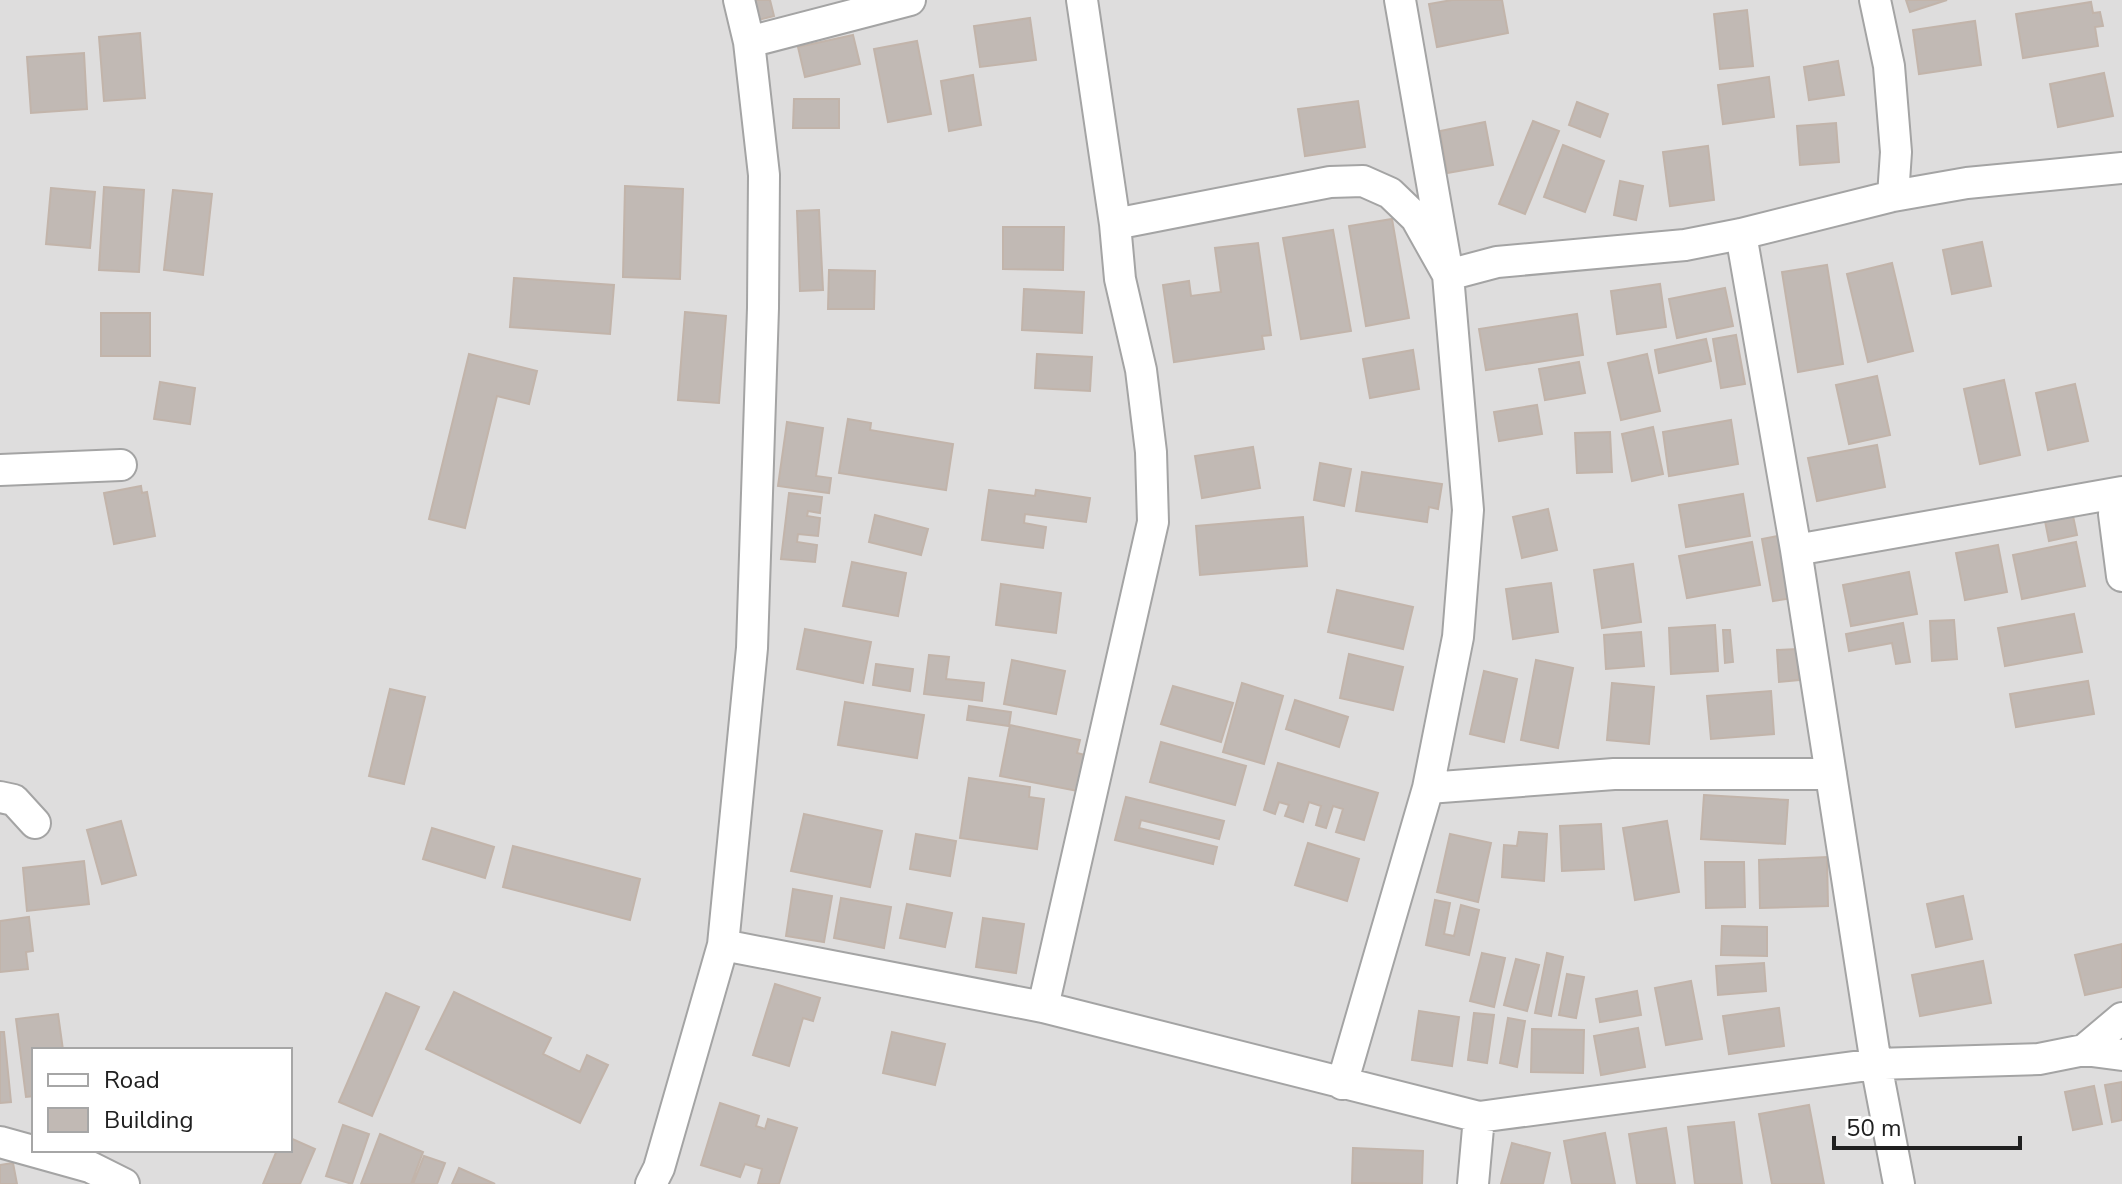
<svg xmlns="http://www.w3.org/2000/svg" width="2122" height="1184" font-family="'Nunito Sans',sans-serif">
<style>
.residential{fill:#dedddd;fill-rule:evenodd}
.building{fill:#c1b9b4;stroke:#c2b4aa;stroke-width:2}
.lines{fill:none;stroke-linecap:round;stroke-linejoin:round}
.minor-casing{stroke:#a4a4a4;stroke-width:34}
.minor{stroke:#fff;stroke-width:30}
</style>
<rect width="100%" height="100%" fill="#f0ede7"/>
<path class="residential" d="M0,0H2122V1184H0ZM34,1050H290V1150H34Z"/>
<path class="building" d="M746,0H770L774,16L750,22Z
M1452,0H1502L1508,33L1437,47L1429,4Z
M1906,0H1947L1910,12Z
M2091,2L2093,13L2100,12L2103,26L2095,27L2098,46L2023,58L2016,14Z
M1747,10L1753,66L1720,69L1714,14Z
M1030,18L1036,60L980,67L974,26Z
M1975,21L1981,65L1919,74L1913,30Z
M140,33L145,98L104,101L99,37Z
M853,35L860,64L805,77L798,47Z
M917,41L931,114L888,122L874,49Z
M84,53L87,109L31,113L27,57Z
M1838,61L1844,95L1809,100L1804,67Z
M2104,73L2113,116L2058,127L2050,84Z
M973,75L981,125L949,131L941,81Z
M1769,77L1774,117L1723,124L1718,85Z
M794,99H839V128H793Z
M1358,101L1365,147L1305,156L1298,109Z
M1577,102L1608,114L1600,137L1569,125Z
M1533,121L1559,131L1525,214L1499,204Z
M1485,122L1493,165L1447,173L1440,131Z
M1836,123L1839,162L1800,165L1797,126Z
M1563,145L1604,161L1585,212L1544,197Z
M1708,146L1714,200L1670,206L1663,152Z
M1620,181L1643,186L1636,220L1614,215Z
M625,186L683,189L680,279L623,277Z
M104,187L144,190L139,272L99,270Z
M51,188L95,192L90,248L46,244Z
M173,190L212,194L203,275L164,270Z
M819,210L823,290L800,291L797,211Z
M1392,219L1409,318L1366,326L1349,226Z
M1003,227H1064L1063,270L1003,269Z
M1333,230L1351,331L1301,339L1283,238Z
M1982,242L1991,286L1952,294L1943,250Z
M1258,243L1271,335L1262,336L1264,349L1174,362L1163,285L1189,281L1191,296L1221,292L1215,248Z
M1892,263L1913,351L1868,362L1847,274Z
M1827,265L1843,364L1798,372L1782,272Z
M829,270L875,271L874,309H828Z
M514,278L614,285L610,334L510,327Z
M1660,284L1666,327L1617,334L1611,291Z
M1725,288L1733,326L1677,338L1669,299Z
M1024,289L1084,292L1082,333L1022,330Z
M685,312L726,316L719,403L678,400Z
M101,313H150V356H101Z
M1577,314L1583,355L1486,370L1479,329Z
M1736,335L1745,384L1721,388L1713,339Z
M1706,339L1711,361L1659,373L1655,350Z
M1413,350L1419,389L1370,398L1363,359Z
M469,354L537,371L529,404L497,396L465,528L429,519Z
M1037,354L1092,357L1090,391L1035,388Z
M1647,354L1660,411L1621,420L1608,363Z
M1579,362L1585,393L1545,400L1539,369Z
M1877,376L1890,435L1849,444L1836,385Z
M2004,380L2020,455L1980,464L1964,389Z
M160,382L195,388L190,424L154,419Z
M2075,384L2088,441L2048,450L2036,393Z
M1537,405L1542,434L1499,441L1494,412Z
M848,419L871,423L870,430L953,444L946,490L839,473Z
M1731,420L1738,464L1669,476L1663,432Z
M787,422L823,428L816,476L831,478L829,493L778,486Z
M1653,427L1663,474L1632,481L1622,434Z
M1610,432L1612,472L1577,473L1575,433Z
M1877,445L1885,487L1817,501L1808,458Z
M1253,447L1260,488L1202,498L1195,456Z
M1320,463L1351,469L1344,506L1314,500Z
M1362,472L1442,484L1438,509L1429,507L1427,522L1356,511Z
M141,486L142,493L147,492L155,536L114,544L104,493Z
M989,490L1035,496L1036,490L1090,498L1086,522L1025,514L1024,523L1046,527L1043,548L982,540Z
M789,493L822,497L820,513L808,511L807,516L820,518L818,536L798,534L797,542L817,545L815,562L781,559Z
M1743,494L1750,536L1686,547L1679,505Z
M1548,509L1557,550L1522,558L1513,517Z
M875,515L928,529L921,555L869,542Z
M2073,516L2077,535L2049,541L2045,521Z
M1303,517L1307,566L1200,575L1196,526Z
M1782,535L1793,598L1773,601L1762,539Z
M1752,542L1760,585L1687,598L1679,556Z
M2076,542L2085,586L2022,599L2013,555Z
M1998,545L2007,592L1965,600L1956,553Z
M852,562L906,573L898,616L843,606Z
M1633,564L1641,622L1602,628L1594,570Z
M1909,572L1917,614L1851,626L1843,585Z
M1551,583L1558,632L1513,639L1506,589Z
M1001,584L1061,593L1056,633L996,625Z
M1337,590L1413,607L1403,649L1328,632Z
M2074,614L2082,652L2005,666L1998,628Z
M1954,620L1957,659L1932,661L1930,621Z
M1903,623L1910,662L1896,664L1892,643L1849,651L1846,634Z
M1715,625L1718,671L1671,674L1669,628Z
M805,629L871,642L863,683L797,669Z
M1723,630H1730L1733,662L1725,663Z
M1641,632L1644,666L1606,669L1604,635Z
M1797,649L1799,680L1779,682L1777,650Z
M1349,654L1403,667L1393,710L1340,698Z
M929,655L949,657L946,679L984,683L982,701L924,694Z
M1012,660L1065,671L1056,714L1004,704Z
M1536,660L1573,668L1558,748L1521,740Z
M876,664L913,669L910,691L873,685Z
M1484,671L1517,679L1504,742L1470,734Z
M2088,681L2094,714L2016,727L2010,694Z
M1242,683L1283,696L1264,764L1223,752Z
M1612,683L1654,687L1649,744L1607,740Z
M1173,686L1233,703L1221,742L1161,724Z
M390,689L425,697L404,784L369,776Z
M1771,691L1774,734L1711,739L1707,696Z
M1295,700L1348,717L1339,747L1286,729Z
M845,702L924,715L917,758L838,745Z
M969,706L1011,712L1009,726L967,720Z
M1010,725L1080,740L1077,753L1085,755L1078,791L1000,776Z
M1161,742L1246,766L1235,805L1150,782Z
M1278,763L1378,793L1364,840L1336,832L1343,809L1333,806L1326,828L1316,825L1321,806L1309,802L1303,822L1285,816L1289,805L1279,802L1275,814L1264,810Z
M969,778L1030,787L1029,797L1044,799L1037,849L960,838Z
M1704,795L1788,800L1785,844L1701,839Z
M1126,797L1224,821L1219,839L1141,820L1139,828L1217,847L1213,864L1115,840Z
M804,814L882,831L870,887L791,871Z
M121,821L136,875L102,884L87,830Z
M1667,821L1679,892L1635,900L1623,828Z
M1601,824L1604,869L1562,871L1560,826Z
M432,828L494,847L485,878L423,859Z
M1519,832L1547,834L1544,881L1502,877L1504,845L1517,846Z
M916,834L956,841L950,876L910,869Z
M1450,834L1491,843L1478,902L1437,892Z
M1308,843L1359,859L1347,901L1295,885Z
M513,846L640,879L630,920L503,887Z
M1827,857L1828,906L1760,908L1759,860Z
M84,861L89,904L27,911L23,868Z
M1705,862H1744L1745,907L1706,908Z
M793,889L832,896L824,942L786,936Z
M1963,896L1972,939L1936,947L1927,904Z
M841,898L891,907L884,948L834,938Z
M1435,900L1450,903L1444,934L1454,936L1461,905L1479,910L1469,955L1426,945Z
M907,904L952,913L945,947L900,938Z
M29,917L33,951L26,952L28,969L0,972V921Z
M983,918L1024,924L1016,973L976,967Z
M1722,926L1767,927V956L1721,955Z
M2122,944V987L2085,995L2075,955Z
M1482,953L1505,958L1494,1007L1470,1001Z
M1547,953L1563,957L1551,1016L1535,1013Z
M1516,959L1539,965L1527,1011L1504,1005Z
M1983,961L1991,1003L1920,1016L1912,975Z
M1764,963L1766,991L1718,995L1716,966Z
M1567,974L1584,977L1576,1018L1559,1015Z
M1691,981L1702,1039L1666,1045L1655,988Z
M775,984L820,998L813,1021L803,1018L789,1066L753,1055Z
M1637,991L1641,1015L1600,1022L1596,999Z
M454,992L551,1038L543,1054L580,1072L587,1055L608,1065L580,1123L426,1049Z
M386,993L419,1007L372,1116L339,1102Z
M1779,1008L1784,1046L1729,1054L1723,1016Z
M1419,1011L1459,1017L1452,1066L1412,1060Z
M1474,1013L1494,1015L1487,1063L1468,1060Z
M58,1014L63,1050H34V1096L26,1097L16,1019Z
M1508,1018L1525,1021L1517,1067L1500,1063Z
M1638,1028L1645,1067L1601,1075L1594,1036Z
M1532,1029L1584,1030L1583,1073L1531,1072Z
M0,1032H4L11,1102L0,1103Z
M892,1032L945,1044L935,1085L883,1073Z
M2122,1082V1120L2112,1122L2105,1085Z
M2094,1086L2102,1124L2073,1130L2065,1092Z
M720,1103L759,1116L756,1126L765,1129L768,1119L797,1128L779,1184H758L762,1169L745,1164L740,1177L701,1165Z
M1809,1105L1824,1184H1772L1759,1114Z
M1734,1122L1742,1184H1695L1688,1127Z
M343,1125L369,1134L352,1184L326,1176Z
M1666,1128L1675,1184H1637L1629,1134Z
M1605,1133L1615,1184H1572L1564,1141Z
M380,1134L423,1152L411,1184H361Z
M290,1138L315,1149L300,1184H263L277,1150H290Z
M1512,1143L1550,1153L1543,1184H1501Z
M1353,1148L1423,1151L1422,1184L1352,1183Z
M424,1156L445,1163L437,1184H413Z
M13,1163L17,1184H0V1165Z
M459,1168L495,1184H452Z"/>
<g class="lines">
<defs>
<path id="minor" d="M1400,0L1448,275L1468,510L1458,637L1428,788
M1875,0L1889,66L1896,152L1893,196
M749,42L910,0
M1115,224L1330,182L1363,181L1390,193L1416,218L1448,275L1497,262L1685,245L1741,234L1893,196L1967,183L2122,168
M1741,234L1796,550L1876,1064L1899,1184
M0,470L121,465
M2122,502L2114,514L2122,576
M1796,550L2122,492
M0,797L14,800L35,823
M723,945L1043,1007L1479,1117L1876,1064L2039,1059L2084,1050L2122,1055
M1043,1007L1153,522L1151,452L1141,370L1120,279L1115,224L1082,0
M2084,1050L2122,1018
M1342,1084L1428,788L1614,774H1831
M0,1142L90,1167L124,1184
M651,1184L659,1168L723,945L752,648L763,308L764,175L749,42L739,0
M1473,1184L1479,1117"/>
</defs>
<use href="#minor" class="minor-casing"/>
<use href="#minor" class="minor"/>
</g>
<rect x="32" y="1048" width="260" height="104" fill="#ffffff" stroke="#a6a6a6" stroke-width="2"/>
<rect x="48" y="1074" width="40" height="12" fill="#ffffff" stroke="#a6a6a6" stroke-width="2"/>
<text x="104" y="1088" font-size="24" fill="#202020">Road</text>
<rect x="48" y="1108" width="40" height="24" fill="#c1b9b4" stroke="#a6a6a6" stroke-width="2"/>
<text x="104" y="1128" font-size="24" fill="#202020">Building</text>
<path d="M1834 1136v12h186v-12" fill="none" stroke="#202020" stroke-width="4"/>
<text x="1846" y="1136" font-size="24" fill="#202020" stroke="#ffffff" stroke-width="6" paint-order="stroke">50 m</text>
</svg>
